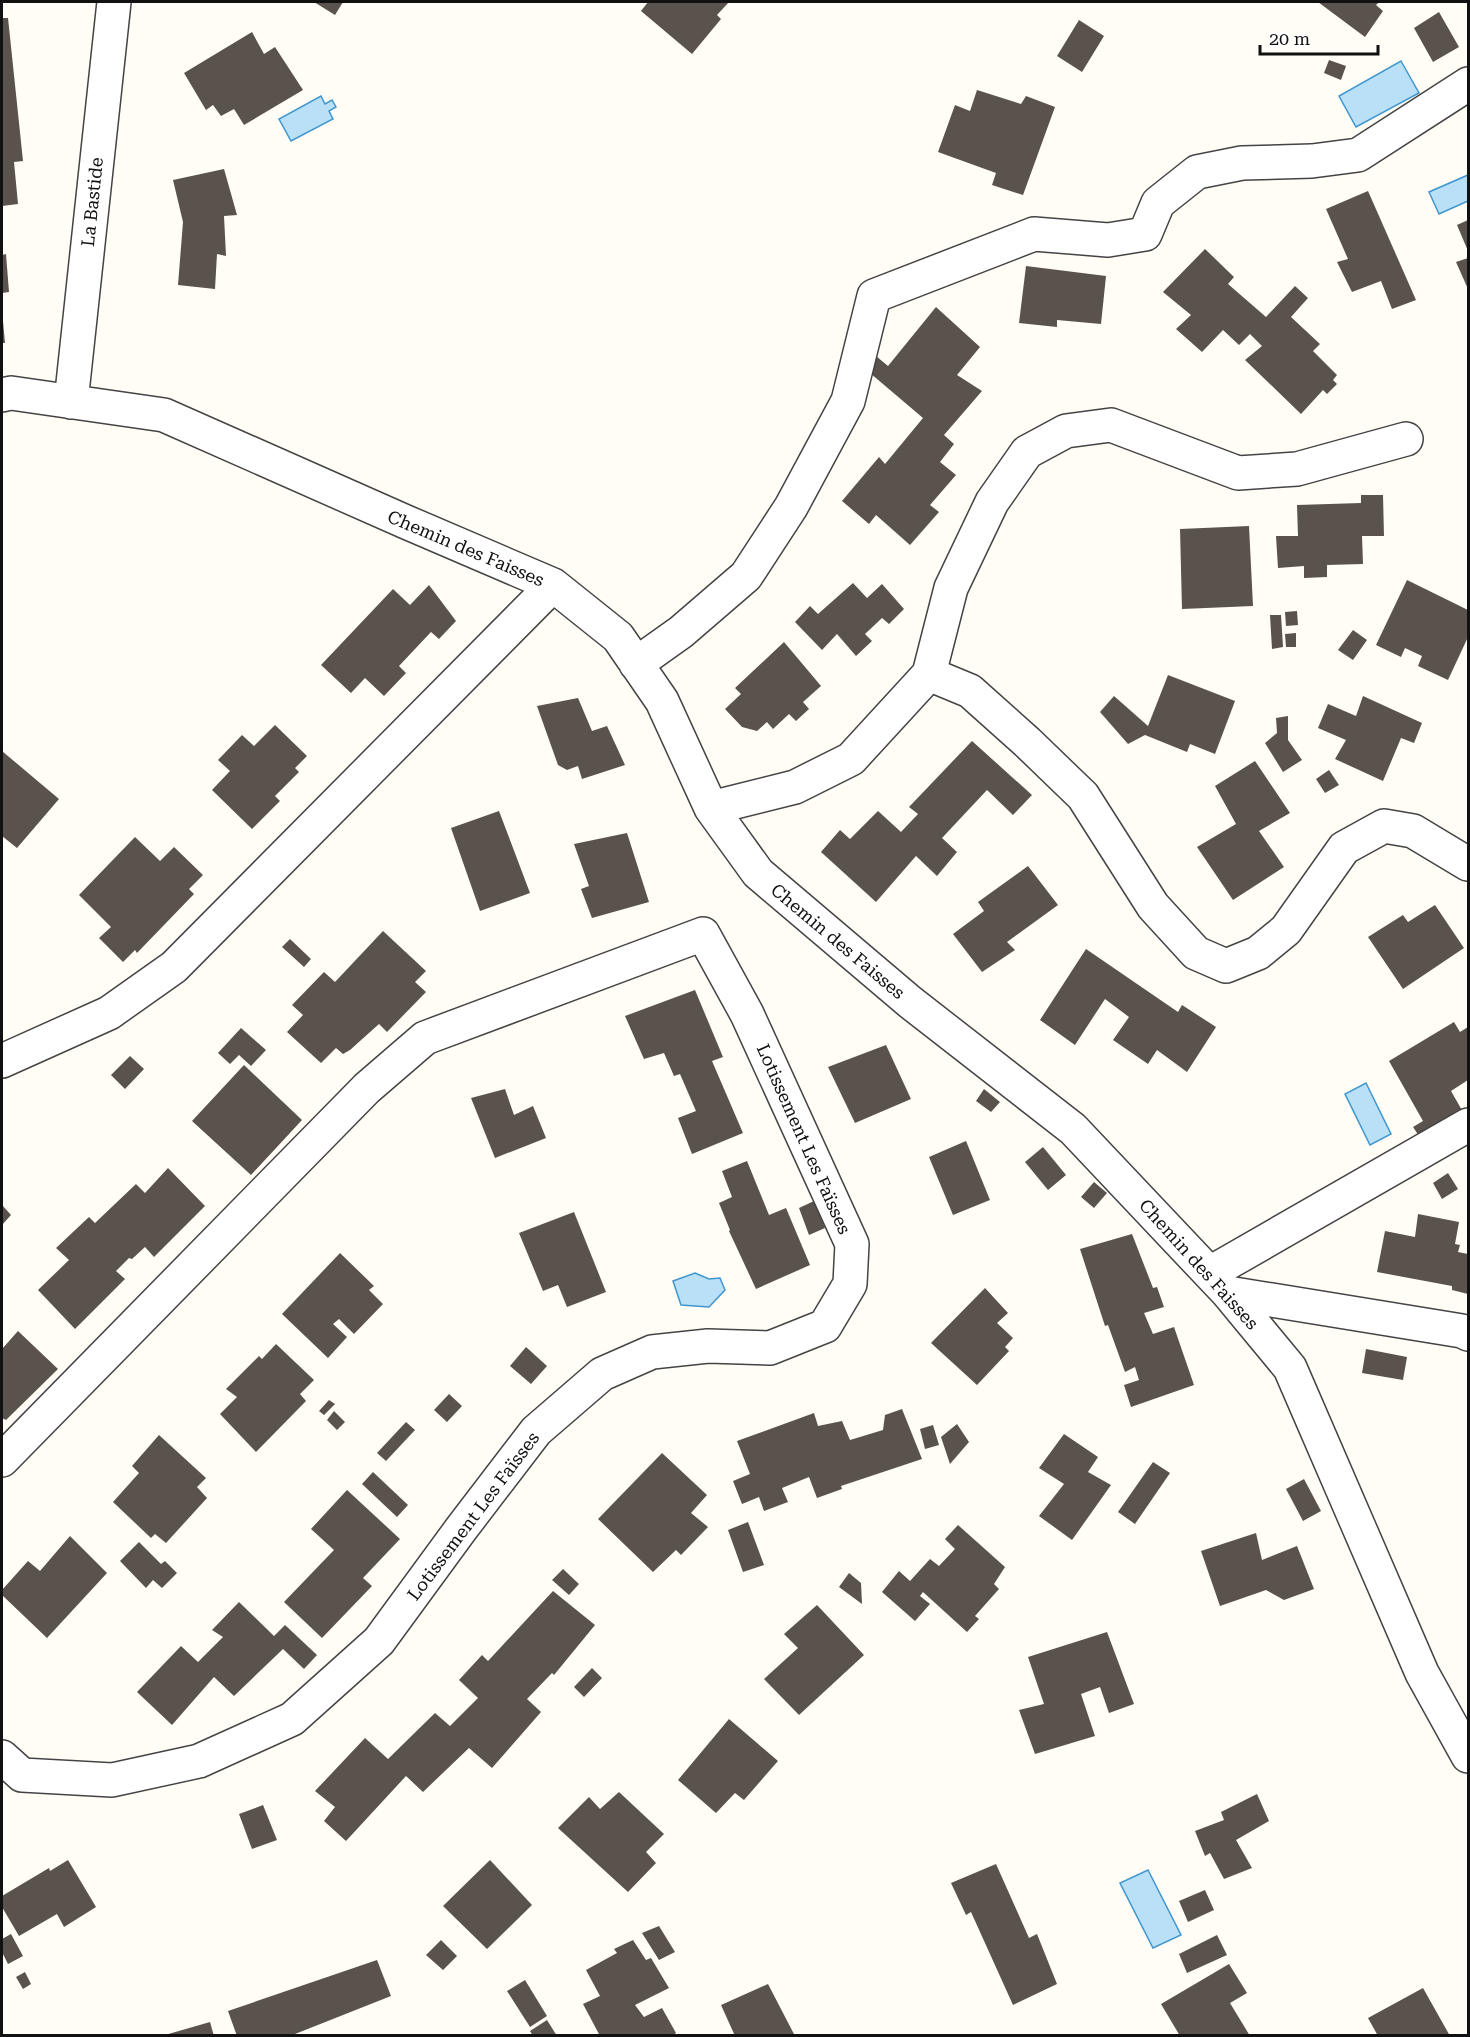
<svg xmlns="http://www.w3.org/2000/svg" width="1470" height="2037" font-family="'Roboto Serif',serif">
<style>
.water{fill:#b9e0f7;stroke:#3f96cf;stroke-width:1.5}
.building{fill:#5a524d}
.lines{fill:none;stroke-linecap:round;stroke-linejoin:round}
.street-casing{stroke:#444;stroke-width:36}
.street{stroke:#fff;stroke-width:33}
.labels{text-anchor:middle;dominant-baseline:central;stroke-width:6;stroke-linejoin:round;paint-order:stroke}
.street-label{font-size:18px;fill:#111;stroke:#fff}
</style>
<rect width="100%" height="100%" fill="#fffdf5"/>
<path class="water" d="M1401,61L1419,93L1356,127L1339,96Z
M321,96L325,104L332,100L336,107L329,111L333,119L291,141L279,119Z
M1468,175V201L1439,214L1429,192Z
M1366,1083L1391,1134L1370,1145L1345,1094Z
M695,1273L709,1279L720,1278L725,1290L709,1307L681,1305L673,1281Z
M1148,1870L1181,1935L1153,1948L1120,1883Z"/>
<path class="building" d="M314,2H343L335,15Z
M648,2H729L717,15L721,19L692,54L641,11Z
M1318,2H1379L1376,5L1383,11L1365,37Z
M1439,12L1459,47L1433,62L1414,28Z
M2,18H8L23,161L14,162L18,204L2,206Z
M1079,20L1104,36L1082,72L1057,56Z
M252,32L264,54L275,47L303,90L244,125L234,109L221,116L213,105L206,110L184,73Z
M1329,60L1346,66L1341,80L1324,73Z
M977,90L1021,104L1026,96L1055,107L1023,195L992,185L996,173L938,152L955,105L970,111Z
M224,169L237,215L224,216L226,256L217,254L215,289L178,285L183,222L173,180Z
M1368,191L1416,300L1392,309L1381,281L1352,292L1337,262L1348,259L1326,209Z
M1468,220V251L1457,225Z
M1205,249L1234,277L1228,284L1266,317L1295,286L1308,298L1291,317L1320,344L1313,351L1337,375L1333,380L1337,384L1327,394L1323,390L1301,414L1245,360L1262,346L1250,334L1239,345L1223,330L1202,352L1176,329L1191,315L1163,292Z
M6,254L9,292L2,293V255Z
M1468,258V289L1456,262Z
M1026,266L1106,276L1101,324L1057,320V327L1019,323Z
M936,307L980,347L957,375L982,391L944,435L954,444L940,462L956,475L930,505L939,512L910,545L876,515L869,524L842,501L879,457L885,464L923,418L870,373L876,356L888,366Z
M2,321H3L5,343H2Z
M1361,495H1383L1384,536H1362L1363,564L1327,565V577L1304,578V566L1278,568L1276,536H1298L1297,505L1361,503Z
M1249,526L1253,606L1182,609L1180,529Z
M1407,580L1468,610V637L1448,680L1418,666L1422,656L1405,648L1401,657L1376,645Z
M853,583L867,598L882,584L904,609L889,624L882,618L865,634L872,641L856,656L837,634L822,650L795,622L810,606L818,614Z
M429,585L456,621L439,639L431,632L399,666L406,673L384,696L365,678L351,693L321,665L393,589L410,605Z
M1297,611L1298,625L1286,626L1285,612Z
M1270,615H1281L1283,647L1272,649Z
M1353,630L1367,640L1353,660L1338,650Z
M1296,633V647H1286L1285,634Z
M784,642L821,686L803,702L809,709L796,721L789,714L773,729L767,722L757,731L742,727L725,709L741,694L735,688Z
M1168,675L1235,701L1215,754L1190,744L1187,752L1145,735L1128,744L1100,712L1114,696L1148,726Z
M1363,696L1422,723L1414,743L1401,738L1383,781L1335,759L1346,740L1318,728L1328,704L1356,716Z
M578,698L592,731L607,726L625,765L582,779L578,766L567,770L558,765L537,706Z
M1288,716V740L1302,760L1283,772L1265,743L1277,733L1276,718Z
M275,725L307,756L295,768L299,772L275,796L280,801L252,829L212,790L230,771L218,760L242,735L254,746Z
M972,741L1032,795L1013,815L987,790L942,838L957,852L937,876L916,856L876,902L821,852L840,830L850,839L878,811L901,832L918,814L909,807Z
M2,751L59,799L17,848L2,836Z
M1255,761L1290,813L1259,831L1284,867L1233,900L1197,847L1236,824L1215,786Z
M1329,770L1339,785L1325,793L1316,779Z
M499,811L530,893L480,911L451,828Z
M627,833L649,902L592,918L581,889L589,886L574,844Z
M135,837L160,861L174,847L203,875L189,889L194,894L137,953L135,950L123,962L99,938L111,927L79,895Z
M1028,866L1058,905L1007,942L1015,950L982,972L953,934L984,911L978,902Z
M1435,905L1464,948L1403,989L1368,937L1403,915L1408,922Z
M383,931L426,971L415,982L426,992L387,1032L379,1024L350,1050L343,1054L336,1048L321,1063L287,1032L303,1015L292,1005L324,972L335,982Z
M290,939L311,959L304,967L282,947Z
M1086,949L1178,1012L1182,1005L1216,1027L1187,1072L1157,1050L1148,1064L1113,1040L1129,1017L1105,999L1075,1045L1040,1020Z
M695,990L723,1057L712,1061L743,1133L692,1154L678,1118L696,1111L680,1074L674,1076L664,1053L644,1059L625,1016Z
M1454,1022L1460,1032L1468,1027V1080L1451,1091L1463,1112L1419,1136L1413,1127L1423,1121L1389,1061Z
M241,1028L266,1050L251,1066L239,1055L230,1064L218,1053Z
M886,1045L911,1099L855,1123L828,1067Z
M130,1056L144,1069L125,1089L111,1075Z
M244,1065L302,1120L251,1175L192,1121Z
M505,1089L514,1115L533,1106L546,1138L495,1158L471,1098Z
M984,1089L1000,1102L991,1112L976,1101Z
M966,1141L990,1200L953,1215L929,1157Z
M1043,1147L1066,1175L1048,1190L1025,1162Z
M747,1161L769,1215L786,1208L810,1265L756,1289L729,1231L730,1230L719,1203L732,1197L722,1171Z
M168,1168L205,1206L154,1257L145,1247L132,1259L129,1258L116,1271L125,1279L75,1329L38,1290L69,1260L56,1248L89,1217L95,1223L136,1184L145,1193Z
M1448,1173L1458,1189L1442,1199L1433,1183Z
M1094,1182L1107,1193L1094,1208L1081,1197Z
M814,1201L825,1228L809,1235L799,1208Z
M2,1205L11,1215L2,1225Z
M574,1212L606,1292L567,1307L558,1285L543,1291L519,1233Z
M1418,1214L1459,1222L1455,1244L1460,1245L1458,1252L1468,1254V1294L1452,1290V1286L1377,1272L1385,1231L1415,1237Z
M1132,1234L1153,1288L1157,1287L1164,1307L1144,1313L1153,1334L1174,1327L1194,1385L1131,1407L1124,1385L1139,1380L1135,1367L1125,1372L1108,1325L1105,1326L1080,1249Z
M340,1253L374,1286L369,1290L383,1304L354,1334L339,1319L333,1324L347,1337L328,1358L282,1314Z
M985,1288L1008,1313L997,1323L1013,1338L1005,1347L1009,1351L977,1385L931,1343Z
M18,1331L58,1369L6,1420L2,1418V1349Z
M276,1344L314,1380L300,1394L306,1401L256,1452L220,1414L237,1397L226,1389L259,1356L262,1359Z
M526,1347L547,1366L531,1384L510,1366Z
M1366,1349L1407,1357L1403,1380L1362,1373Z
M449,1394L462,1406L447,1422L434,1410Z
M329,1400L335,1404L324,1415L319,1411Z
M902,1409L922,1459L841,1486L842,1489L817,1498L809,1477L782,1488L788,1502L764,1511L759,1497L742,1504L733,1481L750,1474L737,1441L814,1413L818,1426L842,1421L850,1440L883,1430L885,1415Z
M334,1411L345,1422L337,1430L327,1420Z
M406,1422L415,1430L386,1461L377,1453Z
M957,1424L969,1442L950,1464L941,1437Z
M933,1425L939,1445L925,1449L920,1429Z
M1064,1434L1098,1457L1088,1472L1111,1485L1072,1540L1039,1516L1064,1484L1039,1468Z
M159,1435L206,1478L197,1487L207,1498L166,1543L155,1534L151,1538L113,1502L139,1473L132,1466Z
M662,1453L707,1495L691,1513L708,1527L681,1555L676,1550L653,1572L598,1519Z
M1153,1462L1170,1473L1135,1524L1118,1512Z
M373,1472L408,1505L397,1517L362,1484Z
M1304,1479L1321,1511L1303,1521L1286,1489Z
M347,1490L400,1539L363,1578L372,1586L322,1638L284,1602L334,1550L311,1529Z
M748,1522L764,1565L743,1572L728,1530Z
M958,1525L1005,1567L994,1584L999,1589L975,1616L979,1619L967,1632L923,1592L920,1596L930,1604L915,1621L882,1592L899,1571L910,1581L930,1559L939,1566L955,1549L945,1539Z
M1256,1533L1262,1560L1297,1546L1314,1589L1284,1600L1266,1590L1220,1606L1201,1551Z
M70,1536L107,1573L47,1638L2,1595V1590L28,1561L40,1571Z
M139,1542L161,1564L165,1561L177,1573L162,1588L153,1580L146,1588L120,1561Z
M563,1569L579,1584L569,1595L552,1580Z
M849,1573L861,1583L862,1604L839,1587Z
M553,1591L595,1625L554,1675L552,1673L527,1699L541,1712L492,1768L469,1748L423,1792L406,1776L346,1841L324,1821L335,1807L315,1791L365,1738L388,1759L435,1713L450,1726L478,1698L459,1680L482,1655L488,1661Z
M239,1602L274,1636L285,1625L317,1655L304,1669L283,1649L234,1696L214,1677L172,1725L137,1692L181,1646L198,1662L223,1637L212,1630Z
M817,1605L864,1655L799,1715L764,1679L798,1648L784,1634Z
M1107,1632L1134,1704L1109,1713L1100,1687L1081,1694L1095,1736L1035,1754L1019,1710L1044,1704L1028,1657Z
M592,1668L602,1678L584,1697L574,1687Z
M729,1719L778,1761L744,1800L735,1793L716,1813L678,1780Z
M619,1792L664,1834L646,1852L656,1863L628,1892L558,1828L589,1797L600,1809Z
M1257,1794L1269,1821L1236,1840L1252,1868L1224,1879L1210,1853L1205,1856L1195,1831L1224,1820L1221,1812Z
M263,1805L277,1840L252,1849L239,1814Z
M68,1860L96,1907L64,1927L57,1914L19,1936L2,1907V1896L49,1868L50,1871Z
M490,1860L532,1905L487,1949L443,1906Z
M996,1864L1029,1938L1037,1934L1057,1984L1013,2005L971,1912L966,1915L951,1883Z
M1205,1890L1214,1910L1188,1922L1179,1901Z
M659,1926L675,1952L659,1960L642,1933Z
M11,1934L23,1956L8,1964L2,1952V1939Z
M1217,1935L1227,1955L1187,1973L1179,1954Z
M441,1940L457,1956L443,1970L426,1955Z
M633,1940L646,1960L651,1958L669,1988L635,2005L644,2017L662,2008L676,2033L672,2036H600L583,2004L600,1996L586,1970L617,1953L614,1949Z
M377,1960L391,1996L290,2036H237L228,2011Z
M1229,1964L1247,1993L1230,2003L1250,2036H1180L1161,2004Z
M25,1972L31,1984L23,1989L16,1977Z
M525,1980L547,2016L530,2027L507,1991Z
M768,1984L795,2036H735L721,2005Z
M1423,1988L1450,2036H1378L1368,2018Z
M547,2020L557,2036H533L530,2031Z
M210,2022L214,2036H166L165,2035Z"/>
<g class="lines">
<defs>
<path id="street" d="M2,395L11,393L164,415L406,522L553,585L618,637L662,701L711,808L758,873L910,1002L1073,1129L1228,1293L1290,1368L1422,1673L1468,1756
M71,402L114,2
M636,664L681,632L746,576L791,507L848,401L874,296L1034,234L1108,240L1145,234L1158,203L1197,172L1242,163L1312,161L1358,155L1468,84
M929,674L951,588L992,502L1027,452L1066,431L1111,425L1238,473L1297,469L1406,439
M711,808L795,787L851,759L929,674L970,691L1027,742L1083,796L1153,906L1196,953L1226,966L1258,953L1286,930L1344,848L1384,826L1413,831L1468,864
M2,1061L109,1013L174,967L553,585
M1210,1273L1468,1125
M1228,1293L1462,1331L1468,1334
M2,1460L367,1088L425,1038L703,934L747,1014L852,1244L850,1284L825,1326L770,1348L708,1346L652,1352L602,1374L536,1431L461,1529L379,1641L292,1719L199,1761L112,1780L22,1775L2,1757"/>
</defs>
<use href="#street" class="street-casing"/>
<use href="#street" class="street"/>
</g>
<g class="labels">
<g class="street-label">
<text transform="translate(92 202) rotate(-84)">La Bastide</text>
<text transform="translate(466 548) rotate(23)">Chemin des Faisses</text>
<text transform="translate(838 941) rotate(40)">Chemin des Faisses</text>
<text transform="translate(804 1139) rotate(66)">Lotissement Les Faïsses</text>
<text transform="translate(1199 1264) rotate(48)">Chemin des Faisses</text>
<text transform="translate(473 1516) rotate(-53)">Lotissement Les Faïsses</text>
</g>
</g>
<rect width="1470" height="2037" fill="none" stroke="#111111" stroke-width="6"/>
<path d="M1260 45v9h118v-9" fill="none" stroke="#111111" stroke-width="3"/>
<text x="1269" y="45" font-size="18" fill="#111111" stroke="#ffffff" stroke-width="4.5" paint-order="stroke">20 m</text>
</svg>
